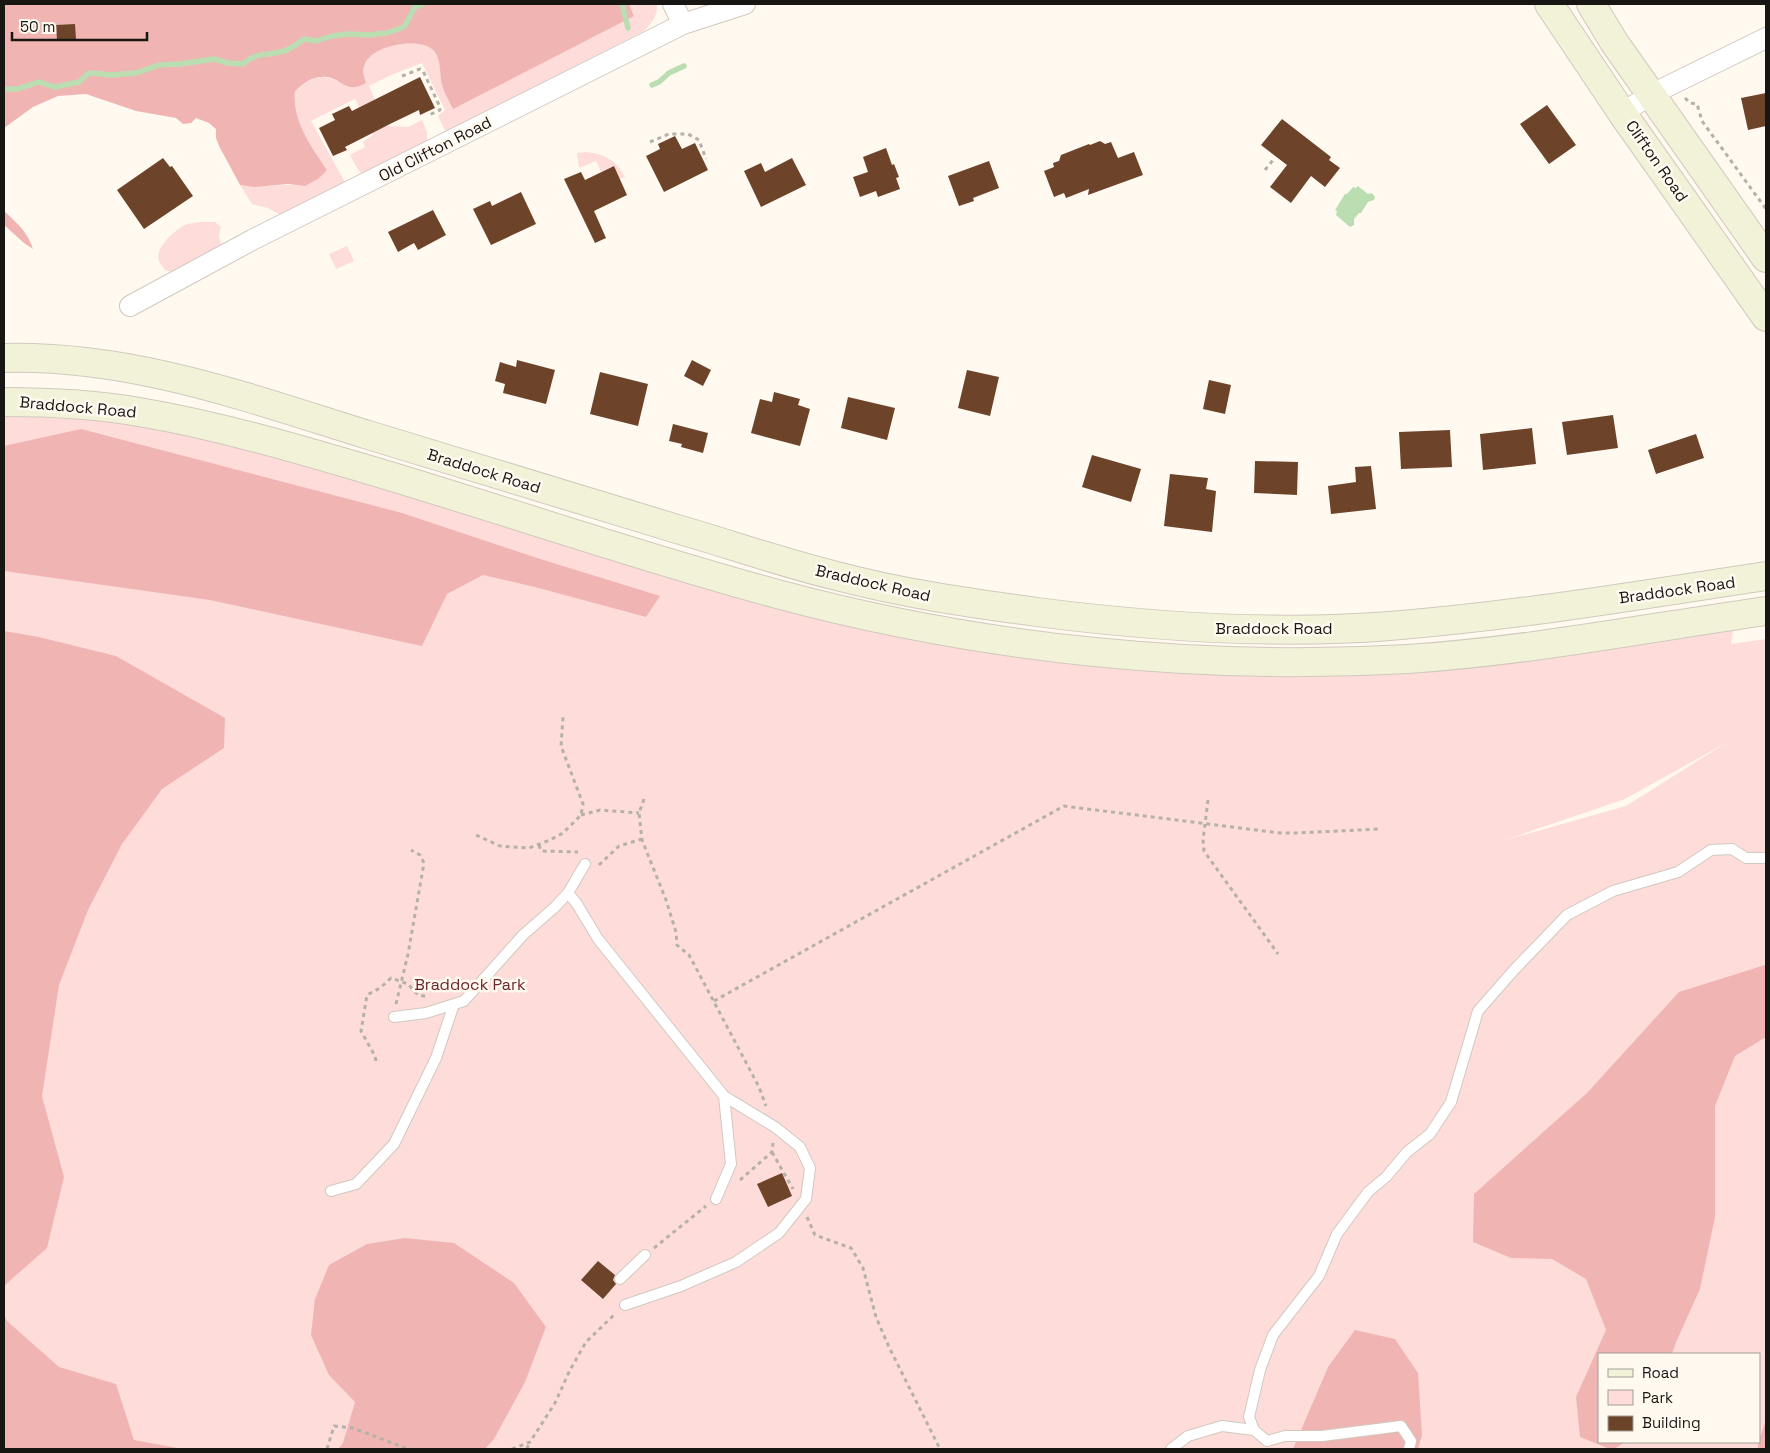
<svg xmlns="http://www.w3.org/2000/svg" width="1770" height="1453" font-family="'Space Grotesk',sans-serif">
<style>
.green{fill:#fedcda;fill-rule:evenodd}
.forest{fill:#f0b5b3}
.water{fill:#badeb2}
.lines{fill:none;stroke-linecap:round;stroke-linejoin:round}
.stream{stroke:#badeb2;stroke-width:5.5}
.building{fill:#6d432a}
.service-casing{stroke:#d0c9be;stroke-width:12}
.minor-casing{stroke:#d0c9be;stroke-width:22}
.secondary-casing{stroke:#d0c9be;stroke-width:30}
.path{stroke:#b5b0a9;stroke-width:3;stroke-dasharray:4 4;stroke-linecap:butt}
.service{stroke:#fff;stroke-width:10}
.minor{stroke:#fff;stroke-width:20}
.secondary{stroke:#f1f2d7;stroke-width:28}
.labels{text-anchor:middle;dominant-baseline:central;stroke-width:5;stroke-linejoin:round;paint-order:stroke}
.street-label{font-size:16px;fill:#181612;stroke:#fff9f0}
.park-label{font-size:16px;fill:#6b2529;stroke:#fff9f0}
</style>
<rect width="100%" height="100%" fill="#fff9f0"/>
<path class="green" d="M629,4H657C658,16 651,25 642,32L446,132L438,116L445,110L422,63L391,75L369,86L386,126L408,127L422,120L427,132V143L363,175L359,171L350,155L365,147L363,142L373,135L355,99L311,121L346,184L282,216L268,208L252,204L240,185C262,188 283,183 305,186L327,170C311,146 292,121 295,91C317,73 324,73 348,87L364,74C364,67 364,61 370,56C381,45 421,37 433,50C441,59 441,76 443,88L634,16Z
M586,152C605,154 616,160 625,177L620,179L613,166L601,172L596,161L579,168L577,153Z
M200,222H215L221,227L219,235L221,245L172,272L165,270C163,267 160,264 159,261C154,248 175,230 185,225C190,223 195,223 200,222Z
M347,246L354,261L336,269L329,254Z
M4,415H36L198,424L884,619L1312,663L1735,615L1731,644L1766,639V1449H4ZM1726,743L1626,806L1505,840L1625,799ZM1599,1354H1759V1442H1599Z"/>
<path class="forest" d="M4,4H629L634,16L453,109C450,102 445,95 443,88C439,76 442,61 434,51C422,36 371,45 365,64C362,70 364,77 366,83C343,96 341,75 322,77C311,77 303,84 295,91C292,121 311,146 327,170L318,179L305,186L288,184L255,187L240,185L219,146L216,138V129L209,123L196,118L191,123L183,124L176,118L136,111L86,94L58,96L33,107L4,128Z
M4,211C16,222 28,232 33,249L24,243L4,225Z
M81,429L402,513L534,557L660,596L646,617L535,587L483,575L447,594L422,646L210,600L4,571V446Z
M4,631L39,637L116,656L225,718L224,748L162,789L122,844L88,910L59,985L42,1096L64,1177L47,1248L4,1286Z
M1765,965L1766,966V1037L1735,1056L1715,1106V1217L1700,1289L1677,1340L1672,1354H1599V1442H1625L1614,1449H1610L1580,1437L1576,1397L1606,1330L1586,1279L1552,1259L1511,1258L1473,1242L1474,1194L1587,1093L1679,992Z
M405,1238L454,1243L514,1283L546,1327L525,1382L494,1439L485,1449H338L343,1443L355,1402L329,1375L311,1335L315,1299L329,1265L367,1244Z
M4,1314L7,1321L59,1367L116,1384L134,1440L183,1449H4Z
M1355,1330L1395,1339L1418,1373L1422,1435L1418,1449H1293L1328,1367Z
M1766,1420V1449H1758V1443Z"/>
<path class="water" d="M1358,186L1368,194L1372,193L1375,197L1374,200L1368,202L1361,213H1359L1354,219V225L1350,227L1336,215L1337,211L1335,210L1345,194H1347L1353,187L1356,188Z"/>
<g class="lines">
<path class="stream" d="M622,4L628,28
M652,85L659,82L669,73L684,66
M4,89H17L39,82L54,87L79,82L89,73L112,75L136,73L159,65L180,64L214,59L228,63L243,64C257,52 263,56 280,52C289,51 297,44 304,39L316,41L332,36L348,34L368,35L387,33L404,27L415,7L423,4"/>
</g>
<path class="building" d="M75,24L76,39L57,40L56,25Z
M420,77L435,108L420,115L419,110L392,123L345,147L347,150L333,156L319,128L335,120L332,114L349,106L352,111Z
M1766,93V126L1748,130L1741,98Z
M1547,105L1576,145L1549,164L1520,124Z
M1282,119L1331,157L1329,160L1340,168L1325,187L1311,176L1291,203L1270,187L1287,165L1261,145Z
M675,136L682,149L695,143L708,170L664,192L646,156L660,149L658,144Z
M1100,141L1105,144L1111,142L1118,158L1134,152L1143,175L1088,195L1089,189L1066,198L1064,193L1054,197L1044,171L1054,167L1053,163L1059,161L1061,155L1089,144L1090,145Z
M886,148L892,165L894,164L899,177L896,178L900,189L878,197L876,191L860,197L853,177L868,172L863,157Z
M163,158L170,167L172,166L193,196L144,229L117,190Z
M792,158L806,185L761,207L744,171L761,163L765,172Z
M989,161L999,188L973,198L974,201L959,206L948,176Z
M614,166L627,195L594,211L606,238L595,243L564,179L581,172L585,180Z
M521,192L536,224L491,245L473,209L490,201L492,206Z
M433,210L446,235L418,250L414,243L398,252L388,232Z
M517,360L555,370L546,404L503,393L505,384L495,381L500,362L516,367Z
M692,360L711,370L703,386L684,376Z
M967,370L999,377L990,416L958,408Z
M600,372L648,384L638,426L590,414Z
M1209,380L1231,385L1225,414L1203,409Z
M774,392L800,399L798,405L810,409L800,446L751,433L760,399L772,402Z
M848,397L895,408L887,440L841,428Z
M1613,415L1618,448L1567,455L1562,422Z
M673,424L708,433L703,453L681,447L682,444L669,441Z
M1532,428L1536,464L1483,470L1480,434Z
M1450,430L1452,467L1401,469L1399,432Z
M1696,434L1704,458L1656,474L1648,450Z
M1092,455L1141,469L1131,502L1082,487Z
M1255,461L1298,462L1297,495L1254,493Z
M1371,466L1376,509L1331,514L1328,486L1356,482L1355,467Z
M1170,474L1208,478L1206,489L1216,491L1212,532L1164,526Z
M782,1173L792,1196L768,1207L757,1184Z
M598,1261L615,1275L613,1280L616,1284L603,1299L581,1280Z"/>
<g class="lines">
<defs>
<path id="service" d="M568,893L577,904L598,939L724,1096L775,1127L800,1147L810,1168L806,1199L779,1233L736,1262L681,1286L625,1305
M394,1017L426,1013L464,1001L523,935L555,907L568,893L585,864
M331,1191L356,1184L394,1144L436,1058L454,1004
M716,1199L731,1164L724,1096
M620,1279L645,1255
M1254,1430L1249,1417L1260,1370L1273,1335L1319,1276L1337,1234L1368,1192L1386,1177L1407,1152L1430,1134L1451,1102L1478,1011L1514,970L1567,915L1613,891L1678,872L1711,850L1732,849L1746,858H1766
M1267,1441L1285,1436H1322L1401,1426L1411,1441L1409,1449
M1171,1449L1188,1436L1222,1426L1254,1430L1267,1441"/>
<path id="minor" d="M673,4L683,24
M1622,113L1652,94L1766,38
M130,306L252,240L683,24L745,4"/>
<path id="secondary" d="M1549,4L1622,113L1766,317
M1591,4L1614,42L1766,258
M4,358C131,355 246,397 365,434C469,466 573,498 677,529C729,544 780,562 833,575C900,593 969,603 1037,612C1153,627 1273,635 1390,626C1516,616 1641,595 1766,576
M4,402C49,402 94,404 139,412C216,425 291,447 366,469C505,510 642,558 781,595C983,649 1200,671 1408,659C1528,651 1647,628 1766,611"/>
</defs>
<use href="#service" class="service-casing"/>
<use href="#minor" class="minor-casing"/>
<use href="#secondary" class="secondary-casing"/>
<path class="path" d="M402,76L420,69L423,71L440,107V110L429,115
M1685,98L1690,103L1697,104L1702,121L1766,209
M650,142L669,134H688L699,140L706,159
M1265,170L1273,160
M644,799L639,813L642,840L666,900L676,932L677,945L689,955L696,968L759,1087L766,1106
M1208,800L1203,840L1204,851L1278,954
M581,815L600,810L639,813
M476,835L500,846L529,848L550,840L563,833L581,815L583,804L561,746L563,717
M539,845L541,851L578,852
M599,865L619,846L642,839
M714,1001L1064,806L1280,833H1296L1380,829
M396,1004L408,954L424,863L420,855L411,850
M376,1061L375,1056L361,1031L367,995L380,988L391,978L408,984L418,995L429,997
M772,1152L793,1189
M740,1180L772,1152L773,1143
M807,1217L815,1235L851,1248L863,1268L876,1317L889,1347L940,1449
M654,1248L706,1206
M327,1449L334,1426L353,1428L408,1449
M512,1449L530,1442L555,1403L570,1370L586,1342L615,1314
M527,1449L529,1443"/>
<use href="#service" class="service"/>
<use href="#minor" class="minor"/>
<use href="#secondary" class="secondary"/>
</g>
<g class="labels">
<g class="street-label">
<text transform="translate(435 149) rotate(-27)">Old Clifton Road</text>
<text transform="translate(1657 161) rotate(55)">Clifton Road</text>
<text transform="translate(78 407) rotate(5)">Braddock Road</text>
<text transform="translate(484 471) rotate(17)">Braddock Road</text>
<text transform="translate(873 583) rotate(13)">Braddock Road</text>
<text transform="translate(1677 590) rotate(-8)">Braddock Road</text>
<text x="1274" y="628">Braddock Road</text>
</g>
<g class="park-label">
<text x="470" y="984">Braddock Park</text>
</g>
</g>
<rect width="1770" height="1453" fill="none" stroke="#181612" stroke-width="10"/>
<rect x="1598" y="1353" width="162" height="90" fill="#fff9f0" stroke="#a39e97"/>
<rect x="1608" y="1369" width="25" height="8" fill="#f1f2d7" stroke="#a39e97"/>
<text x="1642" y="1378" font-size="15" fill="#181612">Road</text>
<rect x="1608" y="1390" width="25" height="15" fill="#fedcda" stroke="#a39e97"/>
<text x="1642" y="1403" font-size="15" fill="#181612">Park</text>
<rect x="1608" y="1416" width="25" height="15" fill="#6d432a" stroke="#a39e97"/>
<text x="1642" y="1428" font-size="15" fill="#181612">Building</text>
<path d="M12 32v8h135v-8" fill="none" stroke="#181612" stroke-width="2.5"/>
<text x="20" y="32" font-size="15" fill="#181612" stroke="#fff9f0" stroke-width="4" paint-order="stroke">50 m</text>
</svg>
